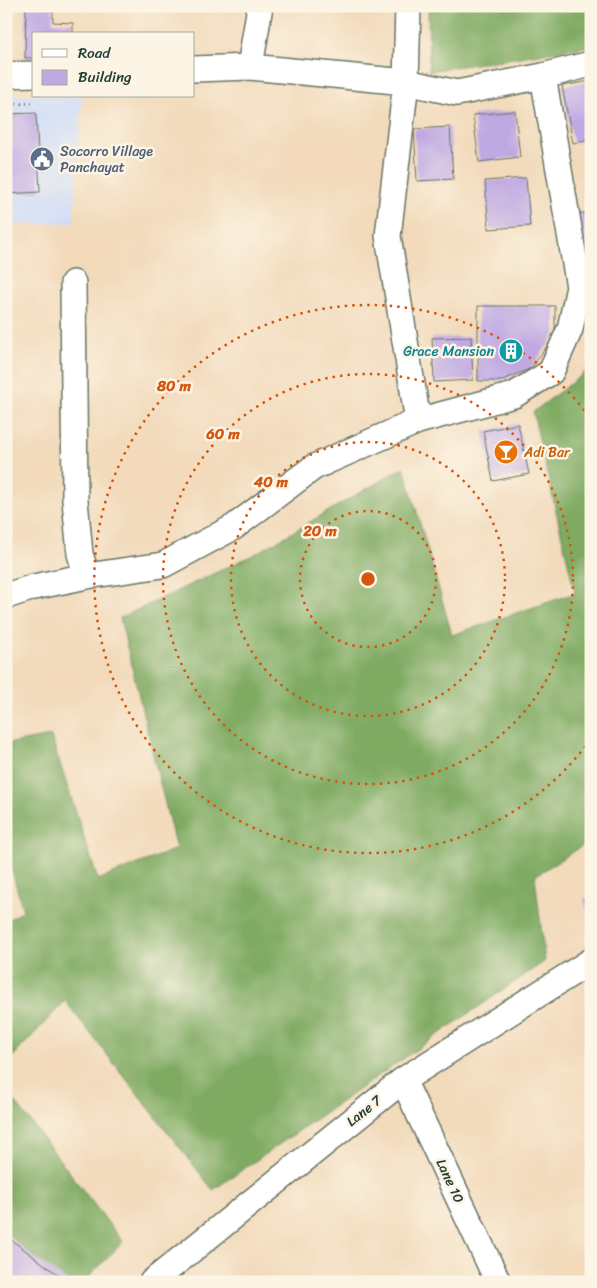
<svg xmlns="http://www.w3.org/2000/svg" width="597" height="1288" font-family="Sriracha,sans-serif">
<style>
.built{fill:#ccdbf9}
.forest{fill:#7faa62;stroke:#4f744b}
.building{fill:#c0a9e3}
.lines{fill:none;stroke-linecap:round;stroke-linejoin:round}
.street-casing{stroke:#697463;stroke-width:28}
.path{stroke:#697463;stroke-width:3;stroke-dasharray:1 4;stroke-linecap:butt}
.street{stroke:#fff;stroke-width:25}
.ring{fill:none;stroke:#d45610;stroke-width:2.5;stroke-dasharray:2.5 5}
.labels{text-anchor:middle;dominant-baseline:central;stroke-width:5;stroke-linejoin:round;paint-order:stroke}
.service-label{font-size:14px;fill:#4e5e75;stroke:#fcf5e5;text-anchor:start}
.culture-label{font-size:14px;fill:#0d838f;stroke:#fcf5e5;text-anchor:end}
.food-label{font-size:14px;fill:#c56008;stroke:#fcf5e5;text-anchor:start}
.street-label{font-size:14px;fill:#1f3d34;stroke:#fcf5e5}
.centre{fill:#d45610;stroke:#fcf5e5;stroke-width:2.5}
.ring-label{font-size:15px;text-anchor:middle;font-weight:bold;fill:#d45610;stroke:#fcf5e5;stroke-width:5;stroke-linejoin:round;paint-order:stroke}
</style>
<rect width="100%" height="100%" fill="#fcf5e5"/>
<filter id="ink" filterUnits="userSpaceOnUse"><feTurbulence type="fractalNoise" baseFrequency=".02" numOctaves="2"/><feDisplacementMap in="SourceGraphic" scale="10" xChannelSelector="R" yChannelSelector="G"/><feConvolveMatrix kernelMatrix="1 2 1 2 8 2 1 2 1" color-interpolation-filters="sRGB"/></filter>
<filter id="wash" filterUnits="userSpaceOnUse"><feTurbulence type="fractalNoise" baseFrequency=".0096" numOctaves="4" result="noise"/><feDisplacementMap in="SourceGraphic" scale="20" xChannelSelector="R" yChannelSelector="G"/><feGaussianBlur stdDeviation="1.12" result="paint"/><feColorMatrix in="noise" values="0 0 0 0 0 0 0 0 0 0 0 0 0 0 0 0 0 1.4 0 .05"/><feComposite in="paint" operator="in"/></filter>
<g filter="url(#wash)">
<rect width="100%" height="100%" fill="#f2dabb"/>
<path class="built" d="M6,95L82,96L73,222L6,225Z"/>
<path class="forest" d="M428,6H591V46L429,71Z
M591,368V840L535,876L545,961L213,1190L65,1001L6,1064V921L23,911L6,849V744L51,736L98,880L176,849L120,618L255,554L404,467L452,635L575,593L533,412Z
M6,1090L123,1242L84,1282H63L6,1233Z"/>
<g id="blocks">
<path class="building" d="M6,6H9L8,25H6Z
M26,6H53V22L73,23V34H34V58H25Z
M591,81V140L573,143L562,86Z
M515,111L520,157L479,162L473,115Z
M36,113L40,192L6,194V114Z
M450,127L453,179L417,181L414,129Z
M526,178L530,226L489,229L485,181Z
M591,212V262L580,263L574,214Z
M478,306H555V335L531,368L501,381H478Z
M471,337L473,380L434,382L432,338Z
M518,424L529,474L493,481L483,431Z
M591,896V919H590L584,899Z
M6,1236L68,1282H6Z"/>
</g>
</g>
<g filter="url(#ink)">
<use href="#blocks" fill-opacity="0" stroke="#697463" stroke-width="1"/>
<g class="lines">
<defs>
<path id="street" d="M408,6L406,82L388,236L418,421
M250,67L260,6
M194,69L250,67L406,82L457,93L543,76L591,64
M6,75L34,74
M73,283L75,500L80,554L87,576
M6,596L34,587L87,576L163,565L234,527L314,467L418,421L514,395L551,372L570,329L579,287L543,76
M403,1080L498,1282
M152,1282L403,1080L591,961"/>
</defs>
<use href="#street" class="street-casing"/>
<path class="path" d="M6,104L34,103"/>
<use href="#street" class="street"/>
</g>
</g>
<g class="ring">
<circle cx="368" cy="579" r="68"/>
<circle cx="368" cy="579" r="137"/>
<circle cx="368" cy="579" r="205"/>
<path d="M590 740A274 274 0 1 1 590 418"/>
</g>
<defs>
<symbol id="civic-disc" viewBox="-11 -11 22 22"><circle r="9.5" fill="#5c6f8a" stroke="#fcf5e5"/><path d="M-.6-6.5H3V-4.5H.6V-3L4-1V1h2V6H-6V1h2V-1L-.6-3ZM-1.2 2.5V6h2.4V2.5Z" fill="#fff"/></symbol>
<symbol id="building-disc" viewBox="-11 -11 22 22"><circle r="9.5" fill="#0f9aa8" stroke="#fcf5e5"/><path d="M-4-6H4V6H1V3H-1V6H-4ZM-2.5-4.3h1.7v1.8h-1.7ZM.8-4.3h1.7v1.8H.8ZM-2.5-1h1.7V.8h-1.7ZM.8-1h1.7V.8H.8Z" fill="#fff"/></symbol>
<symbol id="bar-disc" viewBox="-11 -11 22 22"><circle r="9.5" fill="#e8710a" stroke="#fcf5e5"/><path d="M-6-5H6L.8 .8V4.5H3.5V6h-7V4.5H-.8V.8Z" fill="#fff"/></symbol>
</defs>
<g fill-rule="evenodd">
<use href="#civic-disc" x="28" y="145" width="28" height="28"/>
<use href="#building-disc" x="497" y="337" width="28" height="28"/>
<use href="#bar-disc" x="492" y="438" width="28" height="28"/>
</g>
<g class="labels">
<g class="service-label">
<text x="60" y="151">Socorro Village<tspan x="60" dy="16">Panchayat</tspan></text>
</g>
<g class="culture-label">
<text x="494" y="351">Grace Mansion</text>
</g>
<g class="food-label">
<text x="524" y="452">Adi Bar</text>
</g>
<g class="street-label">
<text transform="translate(364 1111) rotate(-39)">Lane 7</text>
<text transform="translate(450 1181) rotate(65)">Lane 10</text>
</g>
</g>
<circle cx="368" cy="579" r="8" class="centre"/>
<g class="ring-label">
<text x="174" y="391">80 m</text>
<text x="223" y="439">60 m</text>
<text x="271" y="487">40 m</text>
<text x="320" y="536">20 m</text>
</g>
<rect width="597" height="1288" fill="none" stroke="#fcf5e5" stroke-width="25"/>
<rect x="32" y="32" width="162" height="65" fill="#fcf5e5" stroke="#a4ab9e"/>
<rect x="42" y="49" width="25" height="8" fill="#ffffff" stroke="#a4ab9e"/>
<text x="78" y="58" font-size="15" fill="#1f3d34">Road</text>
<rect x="42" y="70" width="25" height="15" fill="#c0a9e3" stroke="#a4ab9e"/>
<text x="78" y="82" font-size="15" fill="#1f3d34">Building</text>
</svg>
